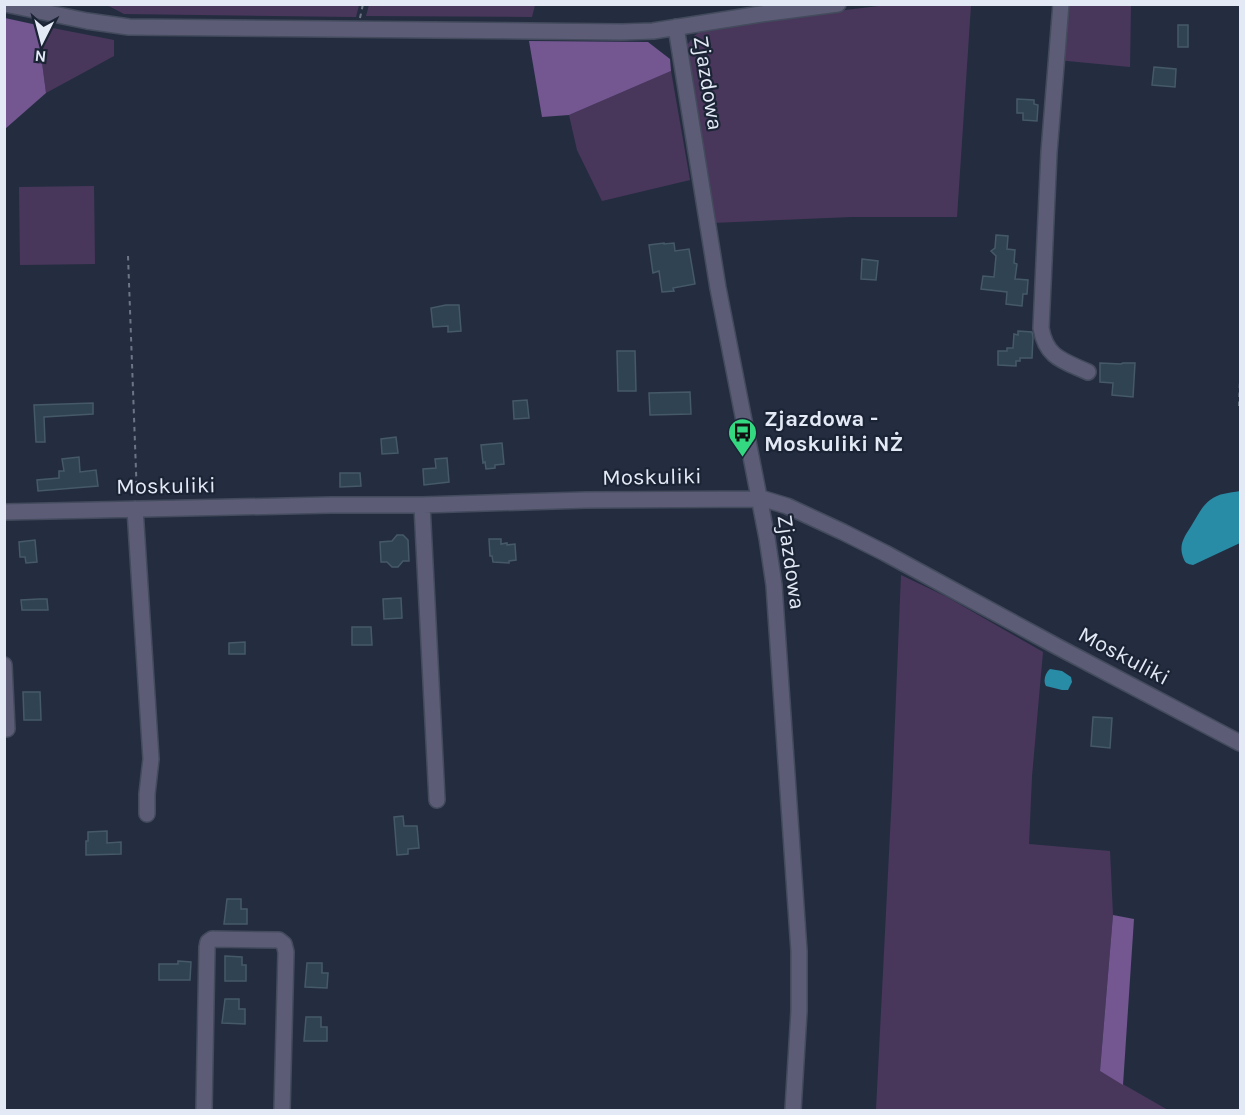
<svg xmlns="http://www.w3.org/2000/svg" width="1245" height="1115" font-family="Karla,sans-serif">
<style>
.green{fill:#49375b}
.forest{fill:#745691}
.water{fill:#298ca6}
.building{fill:#304352;stroke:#455969;stroke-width:1.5}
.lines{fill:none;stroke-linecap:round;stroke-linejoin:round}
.minor-casing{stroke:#434b5d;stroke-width:18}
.path{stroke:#6d7585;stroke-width:2;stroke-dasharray:4.5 4.5;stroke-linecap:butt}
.minor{stroke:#5c5c77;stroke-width:15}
.labels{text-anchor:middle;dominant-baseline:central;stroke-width:4.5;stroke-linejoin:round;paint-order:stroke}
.street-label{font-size:22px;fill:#e3e9f5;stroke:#1b2435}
.poi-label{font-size:22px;font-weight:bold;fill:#e3e9f5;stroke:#1b2435;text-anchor:start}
</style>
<rect width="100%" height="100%" fill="#242d40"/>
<path class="green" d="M105,4H359V5L356,17L124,14Z
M1096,4L1131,5L1130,67L1057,60L1062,5Z
M369,5V4L535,5L532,17L366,16Z
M887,5H971L957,217H851L712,223L686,47C697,30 702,30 721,25Z
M37,25L114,40V56L46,93Z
M671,71L690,180L602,201L577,150L569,115Z
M94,186L95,264L20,265L19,187Z
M901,575L947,597L1043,652L1032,776L1029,844L1110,851L1113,915L1100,1071L1168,1110H876L892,794Z"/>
<path class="forest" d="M5,18L37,25L46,93L5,129Z
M529,41L648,42L670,59L671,71L569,115L542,117Z
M1113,915L1134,919L1123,1085L1100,1071Z"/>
<path class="water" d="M1240,491V543L1193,565C1187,564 1185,563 1183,557C1178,543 1186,535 1193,523C1198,515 1202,506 1210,500C1219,493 1229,493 1240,491Z
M1050,669L1062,671L1071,677L1072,682L1068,690H1062L1046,686C1043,681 1045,673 1050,669Z"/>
<path class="building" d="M1178,25H1188V47H1178Z
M1154,67L1176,69L1175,87L1152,85Z
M1017,99L1034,100V104L1038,105L1037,121L1023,120V113H1017Z
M996,235L1008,236L1007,249L1015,250L1014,263L1017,264L1015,279L1028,280L1027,294H1023L1022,306L1006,304L1007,292L981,289L983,276L994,277L996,256L991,251L995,248Z
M664,243V244L674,243L675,251L689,249L695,284L673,288L674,291L662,292L659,271L653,273L649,245Z
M862,259L878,261L876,280L861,279Z
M446,305H459L461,331L448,332V326L433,327L431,308Z
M1018,331L1032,332L1033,337L1032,358H1020V361H1016V366L998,365V351H1007V348H1013L1014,334L1018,335Z
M617,351H635L636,391H618Z
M1100,363L1121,364L1123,363H1135L1133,397L1112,395L1113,383L1100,382Z
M690,392L691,414L650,415L649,393Z
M527,400L529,418L514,419L513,401Z
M93,403V414L44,417L45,442H36L34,405Z
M396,437L398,453L382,454L381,439Z
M502,443L504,464L495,465V468L486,469L485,462L483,463L481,445Z
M79,457L80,472L96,470L98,486L38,491L37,480L59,478V471H64L62,459Z
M447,458L449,482L424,485L423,469L436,468L435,459Z
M340,473H360L361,486L340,487Z
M397,535H403L408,540L409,561H403L398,567H392L387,562H381L380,542L392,541Z
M489,539H501V544L507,543V545L515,544L516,560L509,561V563L493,562L492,556H490Z
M35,540L37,562L26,563L25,557H20L19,542Z
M401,598L402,618L384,619L383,599Z
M39,599H47L48,610H22L21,600Z
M352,627H371L372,645H352Z
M245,642V654H229V643Z
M23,692H40L41,720H24Z
M1093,717L1112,718L1110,748L1091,746Z
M403,816L404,826H417L419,848L408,849V854L397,855L394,817Z
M107,831V843L121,842V854L86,855V841H88V832Z
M227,899H241V909H247V924H224Z
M225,956L242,957V965H246V981H225Z
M178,961L191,962L190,980H159V964H178Z
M307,963H322V973H328L327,988L305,987Z
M225,999H239V1009H245V1024L222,1023Z
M306,1017H321V1027H327V1041H304Z"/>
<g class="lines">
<defs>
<path id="minor" d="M5,4L87,21L129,27L622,32L653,31L761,14L838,4
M1061,4L1049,152L1041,328C1046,358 1064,361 1088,372
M676,27L718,288L767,538L774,585L799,951V1011L793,1110
M422,505L437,800
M135,509L151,759L147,794V814
M4,512L331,505H422L586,500L764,499L787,506L843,532L885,553L1058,647L1240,743
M4,665L7,729
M204,1110L207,947L208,942L212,939L279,940L284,944L286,952L282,1110"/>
</defs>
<use href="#minor" class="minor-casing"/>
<path class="path" d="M360,18L363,4
M128,256L137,497
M1239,406L1240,379"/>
<use href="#minor" class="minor"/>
</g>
<defs>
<symbol id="bus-pin" viewBox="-11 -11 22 30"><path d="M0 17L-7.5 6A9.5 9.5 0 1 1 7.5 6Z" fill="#33d881" stroke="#1b2435"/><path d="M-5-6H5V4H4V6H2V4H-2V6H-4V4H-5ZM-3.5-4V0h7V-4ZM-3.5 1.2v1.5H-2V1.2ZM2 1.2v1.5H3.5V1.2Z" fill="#111"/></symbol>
</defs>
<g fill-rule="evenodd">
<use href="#bus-pin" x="726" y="416" width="33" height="45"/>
</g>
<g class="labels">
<g class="street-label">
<text transform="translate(708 83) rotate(81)">Zjazdowa</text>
<text transform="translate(652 477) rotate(-1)">Moskuliki</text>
<text transform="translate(166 486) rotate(-1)">Moskuliki</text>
<text transform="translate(791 562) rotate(82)">Zjazdowa</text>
<text transform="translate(1124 656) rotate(28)">Moskuliki</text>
</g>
<g class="poi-label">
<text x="764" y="419">Zjazdowa -<tspan x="764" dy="25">Moskuliki NŻ</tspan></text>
</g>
</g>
<rect width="1245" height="1115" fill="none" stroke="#e3e9f5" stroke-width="12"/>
<g transform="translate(42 42) rotate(186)" stroke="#1b2435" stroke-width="4.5" paint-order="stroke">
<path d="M0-4.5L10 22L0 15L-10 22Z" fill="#e3e9f5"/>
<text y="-9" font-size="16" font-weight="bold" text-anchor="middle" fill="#e3e9f5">N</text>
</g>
</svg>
